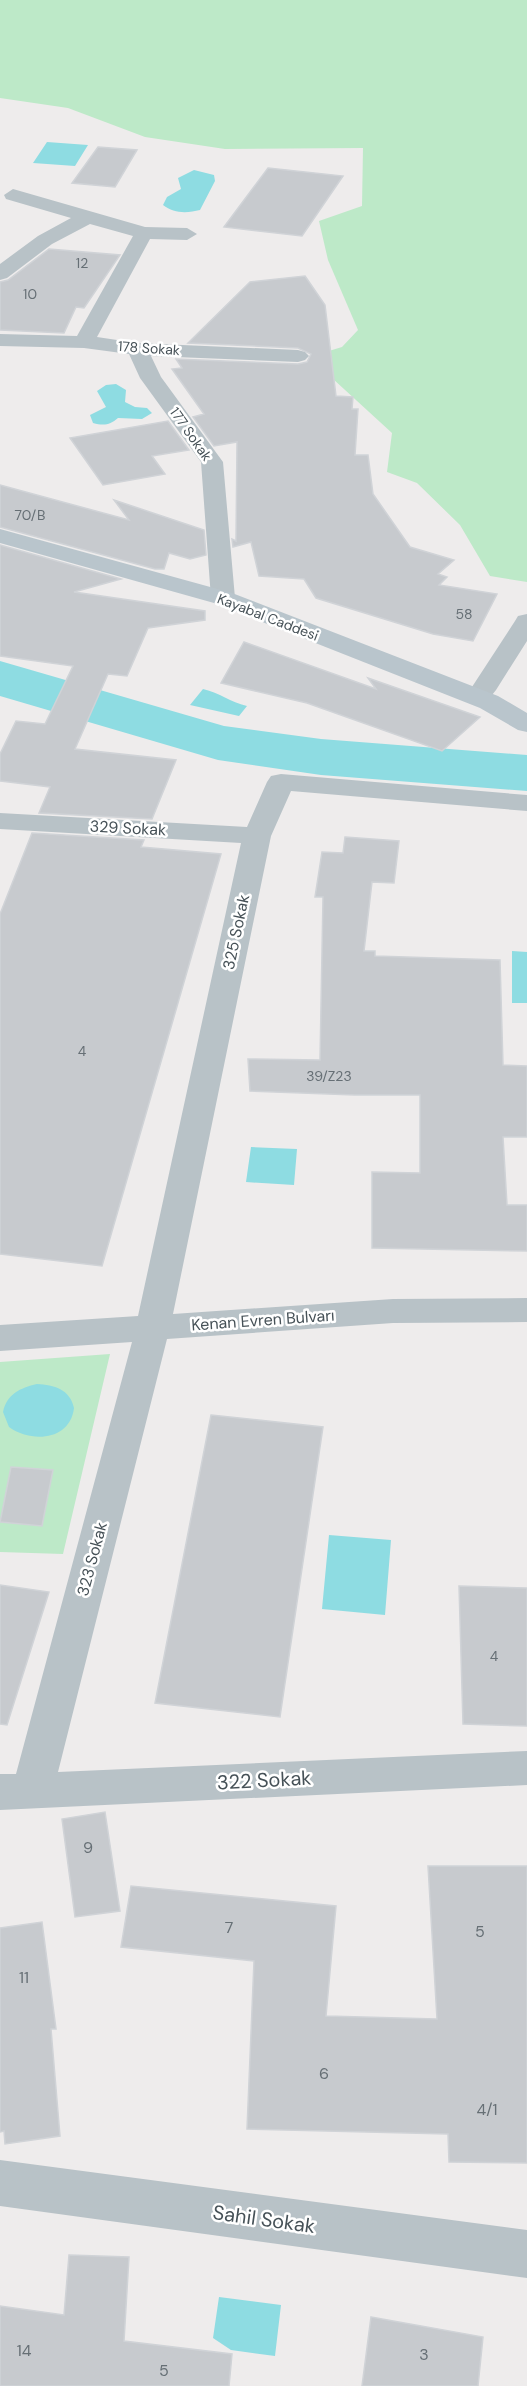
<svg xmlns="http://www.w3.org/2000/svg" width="527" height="2386" font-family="'DM Sans',sans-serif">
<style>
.green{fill:#bde9c8}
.water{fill:#8edce2}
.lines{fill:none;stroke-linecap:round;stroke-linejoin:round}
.river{fill:#8edce2;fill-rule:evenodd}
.building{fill:#c7cace;stroke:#d0d3d7;stroke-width:1.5}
.street{fill:#b8c2c7;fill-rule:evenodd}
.secondary{fill:#b9c5cc;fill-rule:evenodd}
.labels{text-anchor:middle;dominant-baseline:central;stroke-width:5;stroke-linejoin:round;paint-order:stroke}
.number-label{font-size:14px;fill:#666f75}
.far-street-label{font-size:14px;fill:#465157;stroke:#fff}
.street-label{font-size:16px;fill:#465157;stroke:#fff}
.near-number-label{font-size:16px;fill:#666f75}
.near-street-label{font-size:20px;fill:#465157;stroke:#fff}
</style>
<rect width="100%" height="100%" fill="#eeecec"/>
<path class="green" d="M0,0H527V582L490,576L460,525L417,483L387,472L392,433L309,357L342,347L358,330L328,260L319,221L362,206L363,148L225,149L145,137L68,108L0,98Z
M110,1354L63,1554L0,1552V1362Z"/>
<path class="water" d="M47,142L88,145L75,166L33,163Z
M194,170L214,175L215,181L200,210C188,213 174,214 163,205L167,197L181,189L178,178Z
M116,384L126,390L125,402L135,407L147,408L152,413L142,419L118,418C110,425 104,426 93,423L90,415L106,407L97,391L106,385Z
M203,689C220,693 230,702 247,706L239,716L190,705Z
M512,951L527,952V1003H512Z
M251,1147L297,1149L294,1185L246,1182Z
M37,1384C54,1385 70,1389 74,1408C70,1441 31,1443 9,1427L3,1412C7,1394 20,1388 37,1384Z
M329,1535L391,1540L385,1615L322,1609Z
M219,2297L281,2305L275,2356L231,2350L213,2338Z"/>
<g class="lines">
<path class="river" d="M0,661L224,726L321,739L527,755V791L321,775L218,760L0,696Z"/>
</g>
<path class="building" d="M98,147L137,150L115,187L72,183Z
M268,168L343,176L302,236L224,227Z
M49,249L120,255L84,308L76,307L64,333L0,330V282L8,280Z
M305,276L325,305L336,396L353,397L352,409H358L355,455H368L373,494L410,547L454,560L438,574L447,577L439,585L497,594L473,641L433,634L316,598L304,579L259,576L251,542L233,547L232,539L236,541L237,442L214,446L193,417L204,414L172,369L182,368L176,359L298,364L307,362L311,354L298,348L188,343L250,282Z
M168,421L189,450L152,456L165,474L103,485L70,438Z
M0,485L129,520L114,500L204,530L206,555L190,559L169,553L164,569H155L0,527Z
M0,545L121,579L74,592L205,611V620L148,628L127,676L108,674L75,749L176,760L152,819L39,813L50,787L0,781V754L16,721L45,724L73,666L0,656Z
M244,642L376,689L368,678L480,717L442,751L307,703L221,683Z
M32,833L144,840L141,847L221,854L102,1266L0,1254V914Z
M345,837L399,841L394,883L372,882L364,951H375V956L500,960L503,1065L527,1066V1137H503L507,1205H527V1251L372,1248V1172L420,1173V1095H355L250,1091L248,1059L320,1060L323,897H315L322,852L343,853Z
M211,1415L323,1427L280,1717L155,1703Z
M11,1467L53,1470L42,1526L0,1522Z
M0,1585L49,1592L7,1725L0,1724Z
M459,1586L527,1588V1726L463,1724Z
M105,1812L120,1911L75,1917L62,1819Z
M428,1866H527V2163L449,2162L448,2134L247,2129L254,1961L121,1947L131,1886L336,1906L326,2016L437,2019Z
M42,1922L56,2029H51L60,2136L5,2144L4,2131L0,2132V1928Z
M69,2255L129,2257L124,2341L232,2354L229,2386H0V2306L64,2315Z
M371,2317L483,2337L478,2386H362Z"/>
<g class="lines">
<path class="street" d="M13,189L145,227L187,228L197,234L187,240L150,239L97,337L137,343L298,350L305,352L309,356L305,360L298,362L151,356L161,377L223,462L235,598L232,603L223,605L214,603L211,598L201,462L140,378L129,354L84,348L0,346V334L77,336L133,236L90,224L52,244L7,278L0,280V264L38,236L71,218L6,199L4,195Z
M527,614V641L496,690L492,695L483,698L474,695L470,690L515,621L518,616Z
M281,774L527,795V811L291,791L271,836L173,1314L393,1299L527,1298V1322L393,1323L167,1339L58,1772L527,1751V1785L0,1810V1774H16L132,1342L0,1351V1325L138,1316L241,843L0,829V813L247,827L267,782L271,776Z
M0,2160L527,2230V2278L0,2206Z"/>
<path class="secondary" d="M0,529L232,593L498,696L527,713V732L518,730L480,708L214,603L0,543Z"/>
</g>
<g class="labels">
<g class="number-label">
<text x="82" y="263">12</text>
<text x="30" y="294">10</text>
<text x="30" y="515">70/B</text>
<text x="464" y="614">58</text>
<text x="82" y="1051">4</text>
<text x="329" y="1076">39/Z23</text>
<text x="494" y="1656">4</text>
</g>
<g class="far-street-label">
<text transform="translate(149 348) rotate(4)">178 Sokak</text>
<text transform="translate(191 434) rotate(55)">177 Sokak</text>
<text transform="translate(268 617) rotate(21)">Kayabal Caddesi</text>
</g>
<g class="street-label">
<text transform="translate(128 828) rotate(3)">329 Sokak</text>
<text transform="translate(236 932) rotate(-78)">325 Sokak</text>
<text transform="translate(263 1320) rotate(-4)">Kenan Evren Bulvarı</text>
<text transform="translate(92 1559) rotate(-75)">323 Sokak</text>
</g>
<g class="near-number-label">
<text x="88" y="1847">9</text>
<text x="229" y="1927">7</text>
<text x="480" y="1931">5</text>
<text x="24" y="1977">11</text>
<text x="324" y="2073">6</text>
<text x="487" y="2109">4/1</text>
<text x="24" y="2350">14</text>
<text x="424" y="2354">3</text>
<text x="164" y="2370">5</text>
</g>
<g class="near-street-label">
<text transform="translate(264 1780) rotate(-3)">322 Sokak</text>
<text transform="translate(264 2219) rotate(8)">Sahil Sokak</text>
</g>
</g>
</svg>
